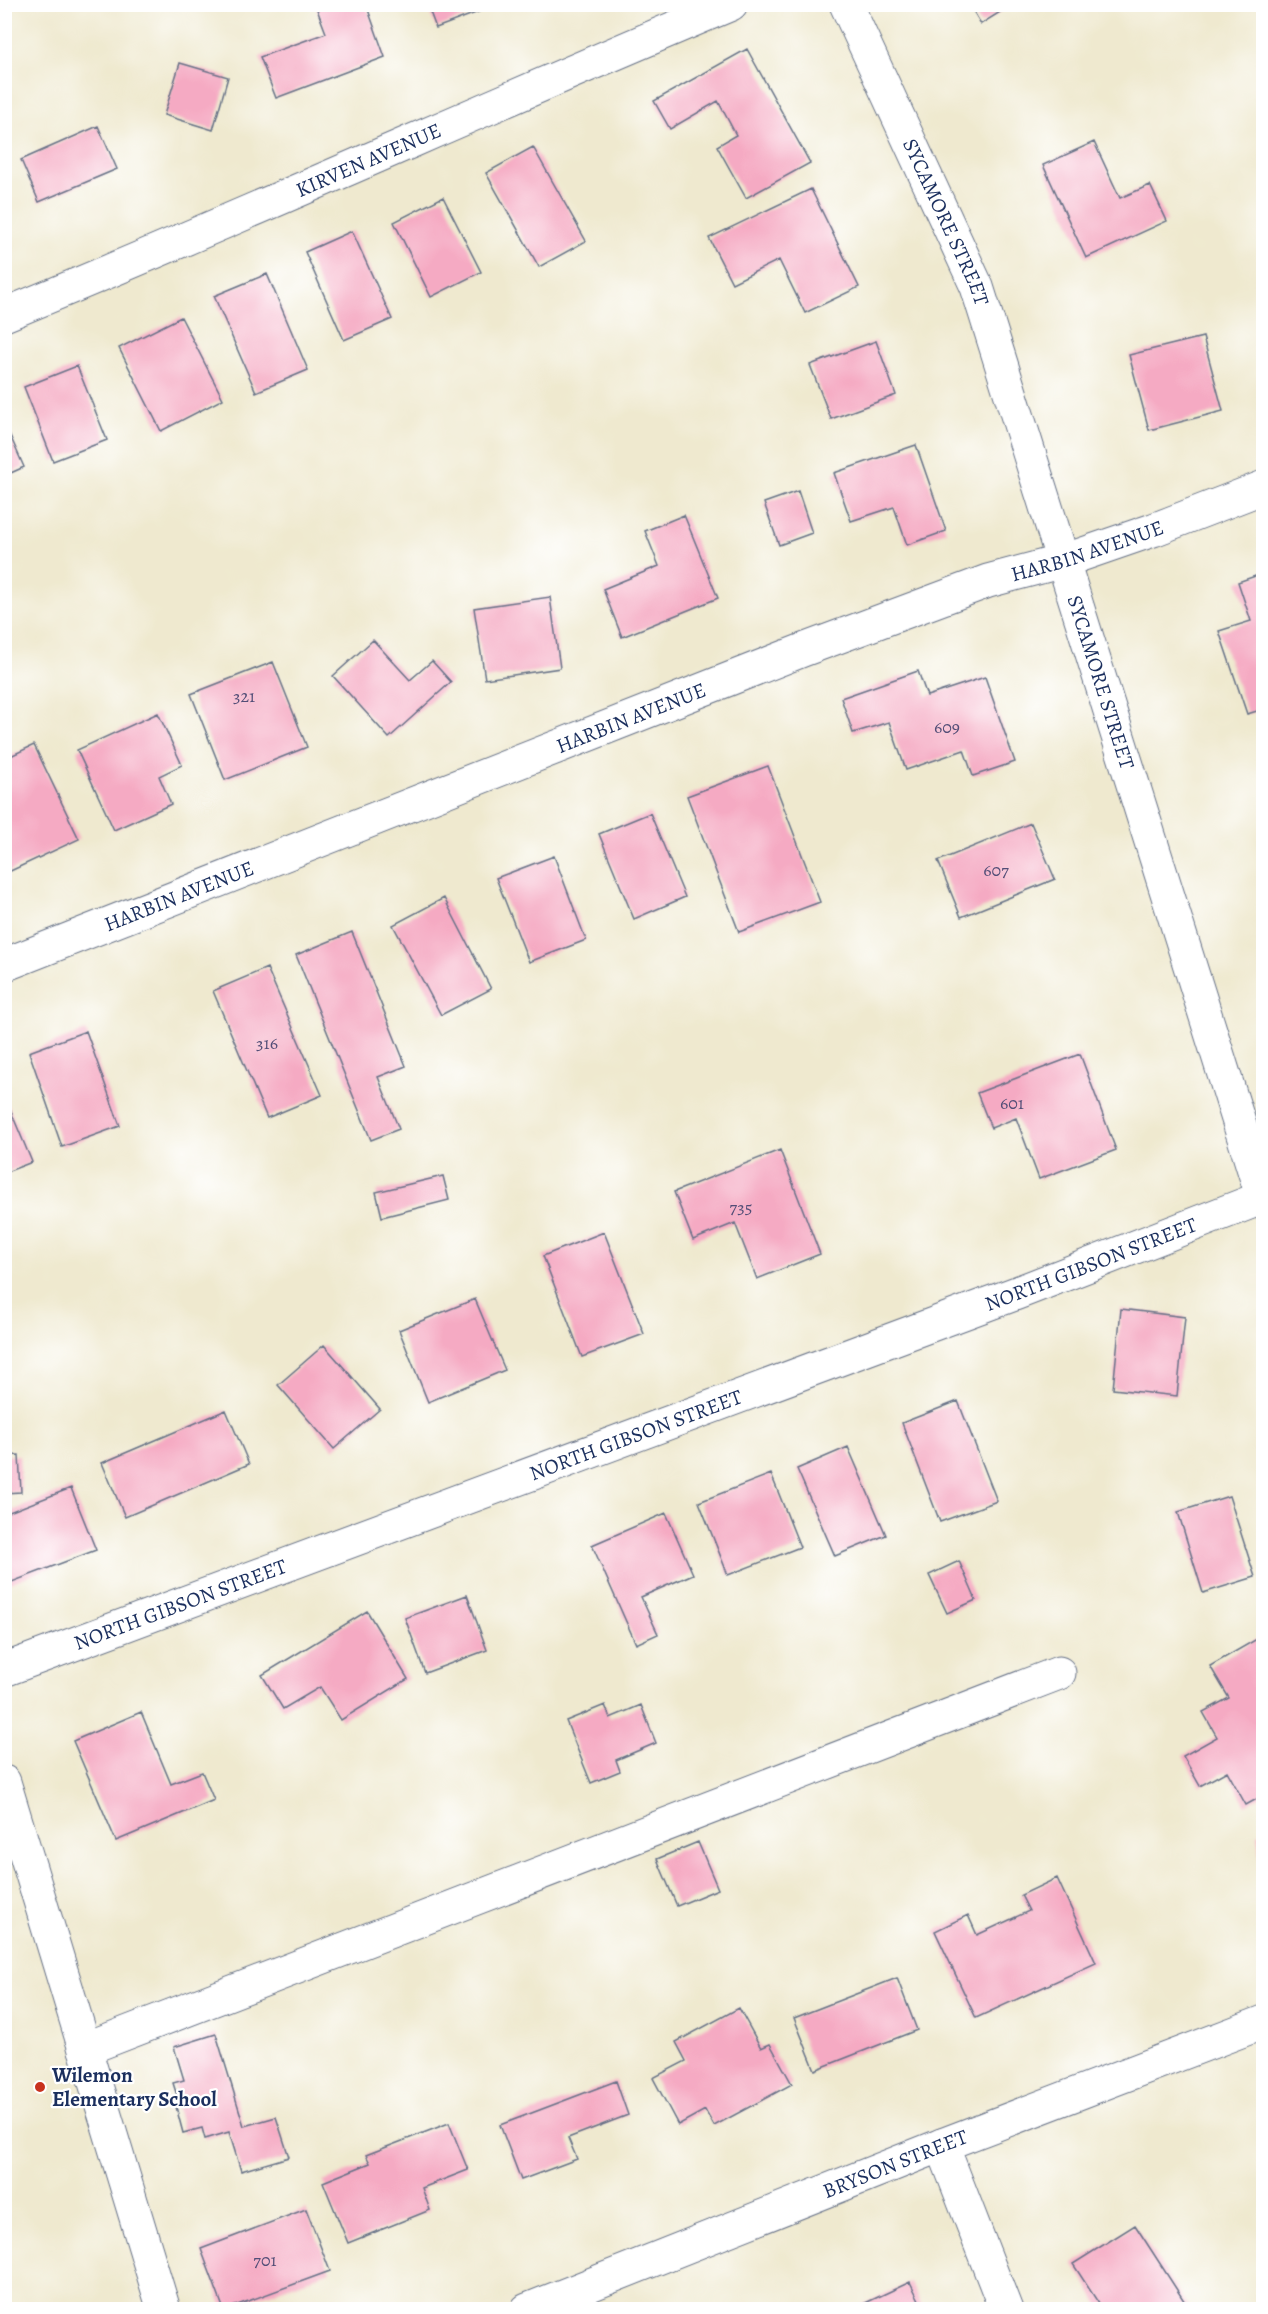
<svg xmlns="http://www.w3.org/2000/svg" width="1268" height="2314" font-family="Alegreya,serif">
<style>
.building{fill:#f5aac3}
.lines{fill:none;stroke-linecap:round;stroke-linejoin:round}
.minor-casing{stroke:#657086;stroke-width:35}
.minor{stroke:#fff;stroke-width:33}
.poi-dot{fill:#c8321e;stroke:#fff;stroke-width:2}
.labels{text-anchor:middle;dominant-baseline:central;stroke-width:4.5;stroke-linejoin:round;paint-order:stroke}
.number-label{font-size:18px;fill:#524e77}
.street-label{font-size:21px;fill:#1b2f5e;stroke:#fff}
.poi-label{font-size:21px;font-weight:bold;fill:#1b2f5e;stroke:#fff;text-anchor:start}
</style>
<rect width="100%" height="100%" fill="#fff"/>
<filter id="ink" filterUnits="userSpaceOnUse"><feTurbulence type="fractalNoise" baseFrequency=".0167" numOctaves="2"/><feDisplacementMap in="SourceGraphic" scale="12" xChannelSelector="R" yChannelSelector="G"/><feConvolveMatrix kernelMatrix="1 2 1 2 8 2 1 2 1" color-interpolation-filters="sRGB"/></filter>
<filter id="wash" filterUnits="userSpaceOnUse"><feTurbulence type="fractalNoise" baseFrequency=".008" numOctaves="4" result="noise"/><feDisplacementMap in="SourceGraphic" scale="24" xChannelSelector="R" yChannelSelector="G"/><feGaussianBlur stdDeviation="1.35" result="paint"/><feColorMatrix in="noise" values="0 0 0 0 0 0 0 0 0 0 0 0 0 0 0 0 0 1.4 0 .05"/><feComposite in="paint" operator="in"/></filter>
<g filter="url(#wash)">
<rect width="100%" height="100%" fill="#efe9cf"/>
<g id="blocks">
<path class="building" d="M315,4H366L385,57L276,98L260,57L326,33Z
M427,4H497V5L436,28Z
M969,4H1013L981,24Z
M747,49L810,163L746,198L717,146L736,135L718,101L670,129L654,101Z
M180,63L228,77L213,130L164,115Z
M98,126L117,169L39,202L21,160Z
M1094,142L1120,198L1150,185L1167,221L1086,258L1043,165Z
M533,147L586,241L539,267L486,173Z
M811,189L859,287L805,313L779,260L732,283L709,238Z
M443,197L481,272L431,297L394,222Z
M352,231L392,319L344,340L305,252Z
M267,274L308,370L256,392L214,296Z
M181,317L223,399L161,431L119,348Z
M1203,337L1223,411L1149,430L1129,355Z
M876,341L896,395L831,419L810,365Z
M77,366L107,440L53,461L24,387Z
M4,422L24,467L4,476Z
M916,445L946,531L907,545L894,507L851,521L834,473Z
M798,491L812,533L779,545L764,503Z
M684,515L718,598L622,637L603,589L659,566L645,531Z
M1264,573V709L1247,714L1219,631L1251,621L1238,582Z
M550,597L560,668L485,679L474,608Z
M373,640L410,680L432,661L451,682L389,738L333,676Z
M273,662L307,747L225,780L191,694Z
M918,671L927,696L985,677L1015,762L973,776L964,750L906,770L889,722L853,733L841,698Z
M158,713L182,765L159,776L171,804L114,830L77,750Z
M34,745L79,839L4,874V759Z
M768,766L820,902L739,932L687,796Z
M650,813L685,897L634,919L599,834Z
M1031,823L1055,879L961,917L938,861Z
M554,856L586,940L529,962L496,878Z
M444,898L491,989L441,1015L393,925Z
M352,932L406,1066L378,1077L399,1129L371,1140L296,955Z
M267,968L322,1095L267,1118L213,991Z
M86,1031L120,1126L62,1147L29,1052Z
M1080,1054L1116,1150L1039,1179L1016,1118L991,1128L977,1093Z
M4,1095L32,1162L4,1173Z
M780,1150L820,1254L757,1279L735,1223L693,1240L674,1192Z
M443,1176L449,1200L382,1217L376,1192Z
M604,1232L644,1334L582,1357L543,1256Z
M475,1299L505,1370L428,1402L399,1330Z
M1121,1309L1185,1317L1177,1396L1113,1389Z
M324,1345L380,1409L334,1449L278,1385Z
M958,1401L997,1501L940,1522L902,1423Z
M226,1410L249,1464L125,1517L102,1463Z
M848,1447L886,1535L835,1556L797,1469Z
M19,1455L21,1492L4,1493V1456Z
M771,1474L800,1547L728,1575L699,1502Z
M71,1488L96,1550L4,1585V1514Z
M1229,1496L1255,1577L1203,1593L1178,1512Z
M666,1513L693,1574L641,1597L658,1634L636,1644L592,1545Z
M959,1561L976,1600L947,1613L929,1575Z
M467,1595L487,1650L425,1673L405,1618Z
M367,1611L408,1679L341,1720L320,1687L283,1709L262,1675Z
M1262,1636L1264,1795L1246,1805L1227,1771L1200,1786L1183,1756L1217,1737L1203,1712L1229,1698L1210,1666Z
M605,1705L610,1718L641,1705L656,1743L616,1760L620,1771L591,1783L566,1721Z
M141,1712L171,1784L202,1772L214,1800L116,1841L73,1741Z
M1264,1832V1872H1262L1257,1833Z
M698,1842L718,1889L677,1906L657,1859Z
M1057,1878L1096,1963L976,2018L935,1931L968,1915L977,1935L1029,1911L1021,1895Z
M897,1978L917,2030L815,2070L794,2018Z
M739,2008L761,2048L770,2044L792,2084L714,2126L705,2110L678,2125L653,2078L686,2061L676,2042Z
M216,2034L244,2126L276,2117L289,2157L241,2171L229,2132L205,2139L202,2128L183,2133L175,2103L179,2102L173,2083L184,2080L174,2047Z
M616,2081L628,2115L568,2138L577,2159L521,2180L500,2125Z
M449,2123L468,2170L422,2188L430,2210L348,2243L323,2182L370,2163L366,2155Z
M306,2209L330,2271L224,2310L201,2249Z
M1135,2225L1190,2310H1103L1073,2264Z
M910,2282L924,2310H860L859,2306Z"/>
</g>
</g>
<g filter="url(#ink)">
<use href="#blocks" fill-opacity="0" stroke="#657086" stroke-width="1.5"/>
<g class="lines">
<defs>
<g id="minor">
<path id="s1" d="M846,4L977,287L1264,1202"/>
<path id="s2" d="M4,315C248,215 488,106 731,4"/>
<path id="s3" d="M4,965L803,650L988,581L1063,561L1153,530L1264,487"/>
<path id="s4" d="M4,1670L1017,1293L1264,1197"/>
<path d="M4,1782L164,2310"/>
<path d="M85,2049L1059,1673"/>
<path d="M942,2145L1006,2310"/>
<path id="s5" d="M527,2310L942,2145L1264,2022"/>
</g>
</defs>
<use href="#minor" class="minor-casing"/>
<use href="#minor" class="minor"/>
</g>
</g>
<circle class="poi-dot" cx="40" cy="2087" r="6"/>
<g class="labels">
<g class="number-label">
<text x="244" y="696">321</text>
<text x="947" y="727">609</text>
<text x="996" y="870">607</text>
<text x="267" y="1043">316</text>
<text x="1012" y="1103">601</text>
<text x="741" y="1207">735</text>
<text x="265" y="2260">701</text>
</g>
<g class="street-label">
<text stroke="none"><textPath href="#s2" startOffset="396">KIRVEN AVENUE</textPath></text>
<text stroke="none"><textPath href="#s1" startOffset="240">SYCAMORE STREET</textPath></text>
<text stroke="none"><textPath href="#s3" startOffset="1160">HARBIN AVENUE</textPath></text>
<text stroke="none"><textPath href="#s1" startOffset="726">SYCAMORE STREET</textPath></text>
<text stroke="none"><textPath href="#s3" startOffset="674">HARBIN AVENUE</textPath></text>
<text stroke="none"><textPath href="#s3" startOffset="188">HARBIN AVENUE</textPath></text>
<text stroke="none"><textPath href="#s4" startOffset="1160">NORTH GIBSON STREET</textPath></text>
<text stroke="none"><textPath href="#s4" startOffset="674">NORTH GIBSON STREET</textPath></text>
<text stroke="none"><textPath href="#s4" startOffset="188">NORTH GIBSON STREET</textPath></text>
<text stroke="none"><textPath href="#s5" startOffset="396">BRYSON STREET</textPath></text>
</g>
<g class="poi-label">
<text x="52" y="2075">Wilemon<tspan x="52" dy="24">Elementary School</tspan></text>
</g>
</g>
<rect width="1268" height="2314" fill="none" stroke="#fff" stroke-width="24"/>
</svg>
